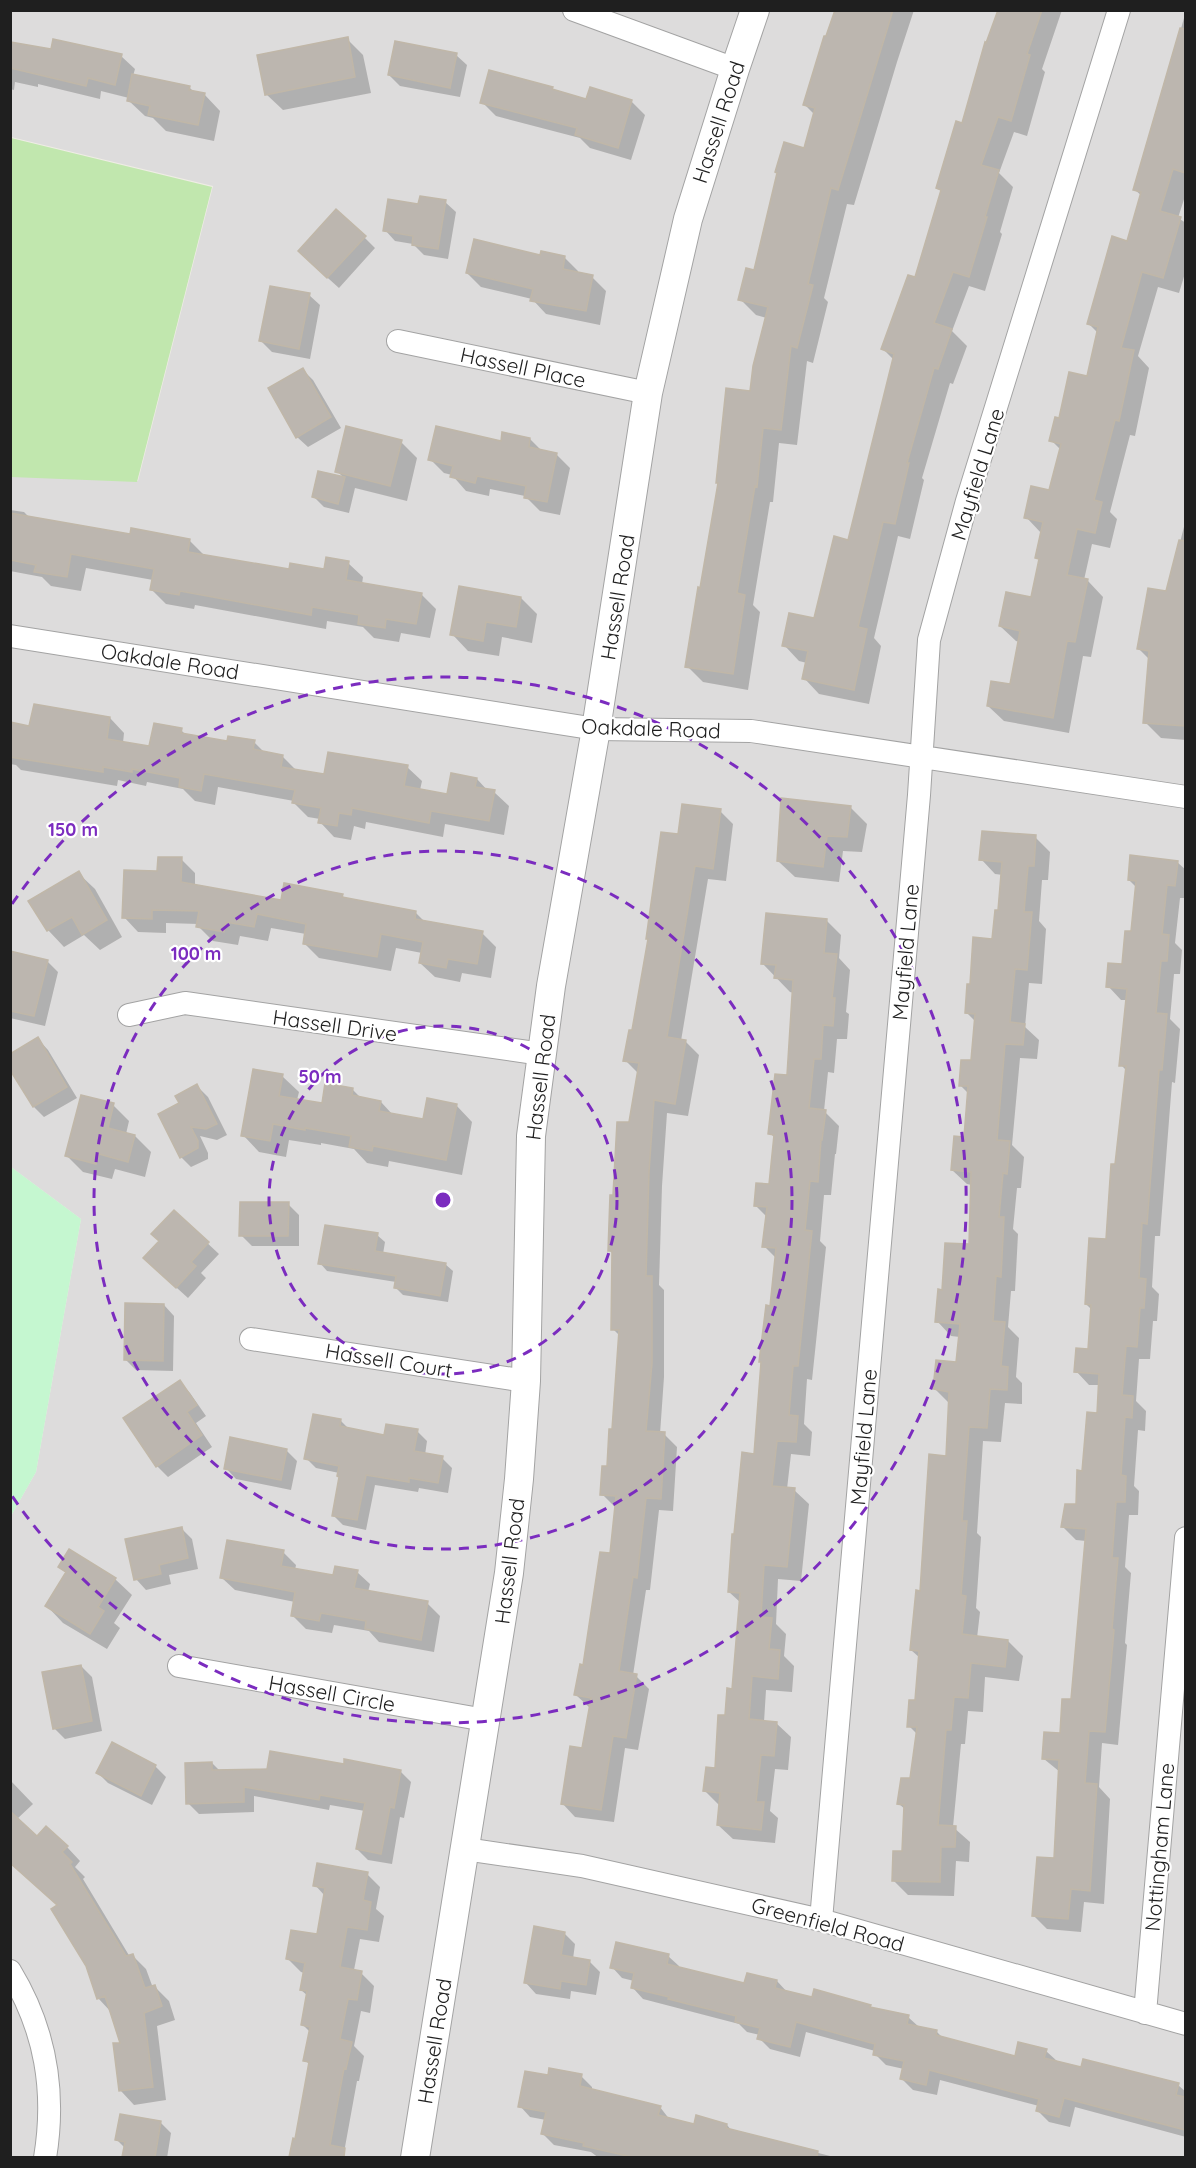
<svg xmlns="http://www.w3.org/2000/svg" width="1196" height="2168" font-family="Quicksand,sans-serif">
<style>
.residential{fill:#dddcdc}
.grass{fill:#c1e7ae}
.park{fill:#c5f7d0}
.shadow{fill:#0003}
.building{fill:#bcb6af;stroke:#c0b7a8;stroke-width:1.5}
.lines{fill:none;stroke-linecap:round;stroke-linejoin:round}
.minor-casing{stroke:#a3a3a3;stroke-width:24}
.tertiary-casing{stroke:#a3a3a3;stroke-width:30}
.minor{stroke:#fff;stroke-width:22}
.tertiary{stroke:#fff;stroke-width:28}
.ring{fill:none;stroke:#7b2cbf;stroke-width:3;stroke-dasharray:10 8}
.labels{text-anchor:middle;dominant-baseline:central;stroke-width:4.5;stroke-linejoin:round;paint-order:stroke}
.street-label{font-size:21px;fill:#1f1f1f;stroke:#fff}
.centre{fill:#7b2cbf;stroke:#fff;stroke-width:3}
.ring-label{font-size:18px;text-anchor:middle;font-weight:bold;fill:#7b2cbf;stroke:#fff;stroke-width:4.5;stroke-linejoin:round;paint-order:stroke}
</style>
<rect width="100%" height="100%" fill="#efede5"/>
<path class="residential" d="M11,11H1185V2157H11V1516L36,1472L81,1219L11,1167V476L138,481L213,186L11,137Z"/>
<path class="grass" d="M11,138L212,187L137,482L11,477Z"/>
<path class="park" d="M11,1167L81,1219L36,1472L11,1516Z"/>
<path class="shadow" d="M837,10H914L897,62L854,205L847,204L824,298L828,302L813,363L807,361L797,445L779,443L773,502H770L753,605L760,612L748,690L703,682L687,666L701,589L752,392L767,318L756,315L740,299L755,272L805,150L815,115L804,104Z
M999,10H1062L1042,69L1045,72L1027,136L1014,132L999,173L1013,187L1000,232L1002,234L985,291L969,286L952,331L967,346L953,384L950,383L922,478L924,480L910,539L898,536L874,638L881,646L869,704L819,694L804,678L807,663L799,661L784,645L815,620L850,541L894,360L883,349L916,279L942,192L938,188L964,125Z
M1186,11V193L1178,218L1186,223V270L1179,293L1158,287L1138,356L1149,368L1135,436L1130,435L1110,512L1117,519L1110,548L1092,544L1084,580L1088,581L1103,597L1091,657L1083,656L1069,733L1004,721L988,706L1012,686L1019,642L1016,641L1000,626L1032,599L1041,561L1037,557L1042,534L1026,517L1050,492L1061,450L1051,440L1060,419L1089,377L1098,333L1089,324L1128,242L1142,196L1135,190Z
M347,39L363,55L371,93L283,110L266,94Z
M10,43L52,51L121,56L135,69L133,76L189,87L194,92L204,94L220,111L214,141L166,131L153,118L145,116L128,100L129,98L101,91L100,99L38,84V87L15,82L14,90L10,89Z
M456,55L467,65L460,97L400,86L389,75Z
M552,88L556,92L587,101H631L645,115L631,160L590,148L580,138L496,116L482,102Z
M445,202L456,212L448,259L424,255L413,244L395,241L385,230L419,206Z
M364,237L375,248L339,288L310,262Z
M541,257H564L578,271V274L592,277L606,291L600,325L546,314L532,299L481,287L467,273Z
M309,295L320,305L310,359L272,352L261,341Z
M303,370L313,380L341,428L308,447L297,437Z
M530,439L542,451L556,454L570,468L560,515L540,511L525,496L490,489L489,496L466,491L452,475L444,473L430,459L502,442Z
M401,442L417,458L407,501L355,488L349,513L324,507L313,496L344,478L337,471Z
M10,510L24,512L29,517L131,535L189,540L204,555L291,571L325,570L348,563L363,577L362,584L421,594L436,609L430,638L401,633L399,642L374,638L363,627L327,621L326,629L195,605L194,609L166,604L152,590L153,580L86,568L81,591L51,586L42,577L10,571Z
M1186,519V740L1161,738L1145,722L1150,660L1139,649L1167,593Z
M521,598L537,614L532,643L502,637L499,656L468,651L452,634Z
M110,718L124,733L123,743L151,748L181,730L187,736L229,743L254,742L265,753L282,756L297,771L326,776L407,767L422,781L420,790L448,796L477,779L488,791L494,792L509,806L504,835L445,824L443,837L366,822L365,829L354,826L351,840L334,837L320,822V819L308,817L294,803V801L218,787L215,805L195,801L183,789L147,782L146,786L118,780L117,786L21,770L16,765L10,764V725L31,728Z
M850,807L867,824L862,852L843,851L839,882L795,877L778,861Z
M720,811L733,824L726,881L708,879L681,1041L686,1042L699,1055L688,1116L667,1113L662,1186L659,1285L664,1290V1377L660,1434H664L677,1447L673,1511L659,1510L650,1590H646L633,1675L636,1676L649,1689L638,1750L625,1748L614,1822L575,1817L562,1803L583,1750L590,1708L576,1695L585,1667L611,1555L616,1508L602,1494L608,1468L613,1431L620,1336L613,1329L614,1255L609,1250L615,1196L639,1074L625,1060L634,1032L680,836Z
M1035,837L1050,852L1048,880H1042L1039,921L1046,929L1042,984L1029,983L1025,1027L1039,1040L1037,1059L1020,1058L1012,1145L1024,1157L1021,1188H1017L1013,1229L1018,1234L1015,1291H1011L1008,1327L1019,1338L1016,1377L1022,1383V1404L1005,1403L1001,1442L983,1441L977,1533L981,1537L976,1608L980,1612L977,1638L1008,1641L1023,1656L1019,1681L985,1677L983,1712L968,1711L965,1744H961L953,1827L970,1842L969,1862L956,1861L954,1896L908,1895L893,1880L904,1853L906,1810L899,1804L911,1779L917,1734L909,1726L916,1702L920,1658L911,1650L948,1457L950,1404L935,1389L958,1363L960,1337L951,1336L937,1321L944,1291L970,1246L972,1185L967,1184L952,1170L965,1138L969,1094L960,1085L972,1062L976,1022L966,1012L971,985L994,940L1000,912L1003,875L995,874L981,859Z
M181,859L195,873V886L282,901L342,895L346,900L415,912L426,923L482,933L496,947L491,978L462,973L460,982L435,977L420,963L422,953L396,948L391,971L319,958L305,944L306,934L271,928L268,941L240,936L238,945L213,941L198,926V924L166,923V933L138,932L124,917L159,872Z
M1177,862L1186,870V898H1180L1175,943L1182,950L1180,974H1174L1170,1019L1180,1029L1175,1083L1172,1082L1160,1236H1155L1152,1287L1159,1294L1157,1321H1153L1150,1359H1139L1136,1401L1146,1411L1145,1431L1138,1430L1134,1486L1139,1491L1138,1515H1129L1125,1567L1131,1573L1125,1643L1127,1645L1118,1745L1102,1743L1099,1787L1110,1799L1104,1904L1084,1902L1081,1932L1047,1929L1033,1915L1055,1860L1060,1772L1044,1759L1061,1734L1072,1701L1086,1541L1076,1540L1063,1527L1077,1506L1098,1414L1100,1385H1089L1076,1371L1089,1350L1092,1310L1086,1304L1108,1240L1127,1071L1121,1065L1127,1000H1121L1108,986L1123,966L1132,933L1137,888L1129,880Z
M78,873L95,889L122,937L100,950L84,935L64,947L48,930Z
M827,921L841,935L839,958L850,970L846,1012L849,1014L847,1039H837L834,1073L828,1072L824,1111L839,1126L836,1154H835L831,1195H824L820,1241L826,1247L812,1380L807,1379L804,1424L812,1432L810,1456L791,1454L787,1489L794,1490L809,1504L801,1581L778,1579L776,1624L786,1634L784,1656L794,1666L792,1692L766,1690L764,1722L776,1723L791,1737L788,1770L775,1769L770,1811L778,1818L775,1843L733,1839L718,1825L719,1805L705,1791L716,1769L733,1690L741,1603L729,1592L735,1536L756,1455L776,1258L764,1246L767,1217L755,1205L771,1185L775,1138L770,1133L788,1077L794,993L790,992L762,963Z
M10,952L47,961L58,972L45,1026L10,1018Z
M38,1039L48,1050L77,1098L44,1117L34,1107Z
M282,1076L299,1092L297,1100L323,1105L352,1089L362,1099L381,1102L393,1115L425,1121L456,1105L472,1122L462,1175L389,1161L388,1167L367,1163L354,1149L321,1143V1145L289,1140L286,1157L259,1152L243,1135Z
M197,1086L208,1097L227,1135L217,1140L200,1136L208,1153V1159L191,1167L181,1157V1104Z
M113,1105L129,1121L126,1134L135,1136L151,1152L145,1177L115,1169L112,1179L83,1172L67,1156Z
M288,1204L299,1215V1246H252L241,1235Z
M174,1212L219,1254L201,1273L206,1278L188,1298L156,1269L161,1241Z
M377,1235L385,1242L383,1254L445,1264L453,1271L448,1302L403,1295L395,1287L396,1282L327,1271L320,1263Z
M164,1305L174,1316L173,1371L136,1370L125,1359Z
M180,1382L190,1393L206,1416L196,1423L212,1447L168,1477L157,1466Z
M341,1421L350,1430L386,1437L417,1431L427,1441L425,1455L442,1458L452,1468L448,1493L419,1488L418,1492L375,1485L366,1530L343,1525L333,1515L341,1478L339,1473L316,1468L306,1458Z
M286,1450L297,1461L291,1490L236,1479L226,1468Z
M181,1528L192,1539L198,1569L169,1575L171,1584L146,1590L136,1579Z
M70,1551L115,1579L132,1595L114,1623L120,1628L107,1649L63,1623L47,1606L67,1574L60,1567Z
M283,1552L296,1565L295,1570L334,1577L357,1572L370,1584L368,1592L427,1603L440,1616L434,1652L379,1642L369,1631L334,1625L332,1633L306,1629L293,1616L295,1602L235,1590L222,1578Z
M81,1666L92,1677L102,1731L65,1739L54,1728Z
M212,1763L220,1771L345,1765L400,1771L411,1782L404,1818L400,1817L392,1864L368,1860L357,1849L365,1811L330,1805L329,1810L254,1796V1812L199,1814L188,1803Z
M155,1766L166,1777L152,1805L108,1783L98,1773Z
M10,1780L33,1804L17,1819L37,1838L67,1847L80,1861L75,1867L85,1877L83,1879L130,1957L133,1956L146,1969L153,1988L155,1987L169,2001L175,2020L157,2026L166,2100L134,2105L121,2091L122,2044L111,2012L98,1998L87,1965L59,1906L10,1861Z
M367,1874L380,1887L376,1909L384,1916L379,1942L360,1939L354,1970L361,1973L374,1986L370,2013L361,2011L354,2046L364,2056L359,2081H357L343,2158H292L310,2065L305,2060L310,2032L302,2024L308,1996L301,1990L304,1973L301,1972L288,1959L318,1936L325,1896L315,1885Z
M564,1933L575,1944L573,1959L589,1961L600,1972L596,1995L571,1991L570,1999L536,1994L526,1983Z
M668,1956L679,1966V1968L745,1985L777,1981L788,1993L813,1999L870,2006L874,2010L908,2017L919,2027L937,2032L943,2038L1016,2058L1046,2051L1057,2061L1082,2069L1178,2085L1186,2092V2137L1075,2107L1070,2127L1049,2122L1038,2111L1039,2106L940,2080L937,2095L913,2090L902,2079L904,2069L886,2065L875,2054V2051L806,2032L800,2057L770,2049L759,2038L760,2035L747,2032L739,2024L643,1999L633,1988L634,1981L622,1978L612,1967Z
M581,2076L592,2087V2090L660,2107L670,2120L695,2126L727,2125L732,2131L838,2158H599L591,2152L554,2145L543,2134L546,2120L530,2117L520,2106L549,2077Z
M160,2122L171,2133L167,2158H124L125,2148L117,2140Z"/>
<path class="building" d="M835,10H893L838,190L831,188L808,284L813,285L797,348L791,346L781,430L763,428L757,487L755,486L737,593L745,595L733,674L685,667L698,587L700,588L718,483H716L726,388L750,391L753,366L768,307L738,300L746,268L754,270L777,173L775,172L784,142L804,148L815,108L803,105L824,36H826Z
M998,10H1042L1027,54L1030,55L1011,121L998,117L981,165L999,170L985,217H987L969,277L953,272L934,323L952,329L938,369L934,368L907,463H909L895,524L883,522L858,627L867,629L854,690L802,679L808,651L782,646L789,613L814,618L834,536L848,540L894,354L881,349L908,275L915,277L941,190L936,188L956,121L962,123L985,42L986,43Z
M1180,28L1185,29V173L1173,169L1160,211L1181,217L1163,278L1142,272L1121,348L1134,350L1119,421L1115,420L1094,500L1102,502L1095,533L1077,529L1067,575L1088,579L1075,642L1067,641L1053,718L987,706L991,681L1010,684L1020,631L999,626L1006,592L1031,597L1039,559L1035,558L1043,522L1024,518L1031,486L1049,490L1061,444L1049,441L1055,417L1059,418L1069,372L1087,376L1098,327L1087,324L1112,236L1127,241L1141,192L1133,190Z
M348,37L355,77L265,95L257,55Z
M53,39L122,54L115,85L88,78L86,86L10,68V42L51,49Z
M395,41L457,53L450,88L388,75Z
M489,70L553,87L552,89L586,99L590,87L632,100L618,148L575,135L577,128L480,103Z
M132,74L190,86L189,90L205,93L198,125L148,115L150,106L127,101Z
M420,196L446,200L438,249L412,245L413,236L383,231L388,199L418,204Z
M336,209L366,236L327,278L298,251Z
M474,239L540,255L541,251L565,256L563,269L593,275L586,311L530,301L533,289L466,273Z
M270,286L310,293L299,349L259,341Z
M303,368L331,417L296,438L268,388Z
M346,426L402,440L390,486L335,472Z
M436,426L501,441L502,432L530,438L529,447L557,453L547,502L524,498L526,486L477,476L475,483L450,477L453,466L428,460Z
M318,471L345,477L338,504L312,497Z
M10,513L130,534L131,528L190,539L188,552L289,569L290,563L324,569L326,557L349,561L346,580L422,593L416,624L386,619L385,628L358,624L359,615L312,607L311,615L180,591L179,595L150,590L154,569L71,554L67,577L34,572L36,565L10,560Z
M1179,540L1185,541V726L1143,723L1149,651L1137,649L1148,588L1166,591Z
M459,586L521,597L516,627L486,622L483,641L450,635Z
M34,704L110,717L107,739L149,746L154,723L182,728L181,733L227,741L228,736L255,740L253,749L283,755L281,767L324,774L328,752L408,765L404,786L447,794L451,773L477,778L475,787L495,790L489,821L431,811L429,823L352,808L351,815L339,813L337,826L318,823L321,808L292,803L295,790L204,774L201,791L179,787L180,778L132,769V772L103,767V772L10,757V722L29,726Z
M781,798L851,806L847,837L827,836L823,867L777,861Z
M682,804L721,809L713,869L695,866L667,1037L686,1040L675,1104L654,1100L649,1172L646,1276H652V1363L646,1431L665,1432L661,1499L646,1498L637,1578L633,1577L619,1671L637,1674L626,1738L613,1736L601,1810L561,1804L570,1746L582,1748L591,1698L574,1695L580,1664L583,1665L600,1552L610,1553L616,1496L600,1495L602,1466H607L609,1429H612L619,1330H611L612,1251H608L610,1195H613L617,1122H629L639,1063L623,1061L629,1030H632L648,939H646L661,832L678,834Z
M982,831L1036,835L1034,866H1028L1024,912H1032L1027,970L1015,969L1010,1022L1025,1024L1023,1045L1005,1044L997,1140L1010,1141L1007,1174L1003,1173L999,1217H1004L1001,1277L996,1276L993,1321L1005,1322L1001,1366L1008,1367L1007,1390L990,1389L987,1428L969,1427L962,1521H967L961,1595L966,1596L962,1634L1008,1640L1005,1667L971,1663L968,1698L954,1697L951,1730H946L938,1825L956,1826L955,1847H941L940,1882L892,1881L893,1851H902L904,1805L897,1804L901,1778H910L917,1727H907L909,1700H915L919,1651L910,1650L916,1590L920,1591L929,1454L946,1456L949,1392L933,1389L936,1360L956,1362L960,1324L935,1322L938,1289L942,1290L945,1243L969,1244L971,1172L951,1170L954,1136L964,1137L968,1086H959L961,1060H971L975,1014L965,1013L967,984H970L973,937L992,939L995,910H998L1002,862L979,860Z
M1130,855L1178,861L1175,886L1167,885L1162,934L1169,935L1167,961H1161L1156,1013L1167,1014L1162,1070H1159L1147,1224L1142,1223L1139,1278L1146,1279L1144,1308H1140L1137,1347L1126,1346L1122,1395L1133,1396L1132,1418L1125,1417L1121,1475L1126,1476L1125,1502H1116L1112,1558H1118L1112,1629L1114,1630L1105,1732L1089,1731L1085,1783L1097,1784L1090,1891L1071,1889L1068,1919L1032,1916L1037,1857L1054,1858L1059,1760L1042,1759L1044,1732L1060,1733L1062,1699H1071L1086,1529L1061,1527L1065,1504H1076L1077,1470L1082,1471L1087,1412L1097,1413L1099,1374L1074,1372L1076,1348L1088,1349L1091,1305L1085,1304L1089,1238L1106,1239L1111,1164H1115L1126,1066H1119L1127,989L1106,987L1108,963L1122,964L1125,931H1131L1136,881L1128,880Z
M158,857H182L181,882L281,900L284,883L343,894L342,897L416,911L415,919L483,931L477,964L448,959L446,968L419,963L423,942L381,934L377,957L303,944L306,924L257,914L254,927L226,922L224,932L196,927L199,911L152,910V919L122,918L124,870L157,871Z
M79,871L107,920L82,935L72,917L47,931L28,901Z
M766,913L827,919L824,953L837,954L832,998H835L833,1026L823,1025L821,1059H814L809,1108L826,1110L822,1140H821L818,1182L810,1181L805,1230L812,1231L798,1366H793L789,1415L798,1416L796,1442L777,1441L772,1486L795,1488L787,1567L764,1565L761,1617L772,1618L769,1649L780,1650L778,1679L752,1676L749,1719L777,1722L774,1756L761,1755L756,1802H764L761,1830L717,1825L720,1793L703,1791L706,1767L715,1768L718,1715H725L727,1688L732,1689L740,1593L728,1592L732,1534H734L742,1452L754,1454L761,1362H759L766,1305L770,1306L776,1248L762,1247L767,1207L754,1206L756,1183L769,1184L774,1135L768,1134L775,1074L787,1075L793,980L774,978L776,965L761,964Z
M10,951L48,960L34,1016L10,1011Z
M38,1037L67,1087L33,1107L10,1070V1054Z
M253,1069L283,1074L279,1096L322,1103L325,1083L353,1088L352,1095L381,1101L379,1111L423,1119L427,1098L457,1104L446,1160L373,1146L372,1151L349,1147L351,1136L305,1128V1130L273,1124L270,1141L241,1136Z
M197,1084L217,1124L206,1129L191,1127L198,1141V1148L180,1158L158,1114L179,1103L175,1096Z
M81,1095L114,1103L108,1128L135,1135L128,1162L99,1154L96,1164L65,1156Z
M240,1202H289L288,1236H239Z
M174,1210L209,1242L191,1262L196,1266L176,1288L143,1258L159,1241L151,1234Z
M325,1225L378,1233L375,1251L446,1263L440,1296L394,1288L396,1276L318,1264Z
M125,1303L164,1304L163,1361L124,1360Z
M180,1380L197,1405L187,1412L202,1435L156,1467L123,1418Z
M313,1414L341,1419L340,1426L384,1435L386,1424L418,1429L414,1451L443,1456L438,1483L409,1478V1482L366,1475L357,1520L332,1516L339,1477L337,1476L339,1466L304,1459Z
M230,1437L287,1449L281,1480L224,1469Z
M182,1527L188,1558L159,1565L161,1574L134,1580L125,1539Z
M227,1540L284,1550L281,1566L333,1575L335,1566L358,1570L354,1588L428,1601L421,1640L365,1629L366,1621L321,1613L319,1621L291,1616L295,1592L220,1578Z
M69,1549L116,1578L98,1607L104,1611L90,1634L45,1606L66,1572L58,1567Z
M81,1665L92,1721L53,1729L42,1672Z
M112,1742L156,1765L141,1796L96,1773Z
M270,1751L344,1764V1759L401,1770L394,1808L390,1807L381,1854L356,1849L365,1803L320,1795L319,1800L244,1787V1802L186,1804L185,1763L212,1762V1770L267,1769Z
M10,1811L37,1836L46,1826L68,1846L62,1852L72,1862L70,1864L126,1956L133,1954L145,1988L155,1985L162,2006L144,2013L153,2087L119,2091L113,2043H120L105,1996L97,1999L86,1966L51,1909L57,1905L10,1863Z
M317,1863L368,1872L363,1900L371,1902L367,1930L347,1927L340,1967L362,1971L357,2000L348,1999L340,2039L352,2042L346,2069L344,2068L330,2145L345,2148L344,2157H289L293,2138L295,2139L309,2062L303,2061L310,2027L301,2025L307,1991L300,1990L305,1963L286,1959L291,1930L317,1934L325,1888L313,1886Z
M534,1926L565,1932L561,1955L590,1960L586,1985L561,1981L560,1989L524,1983Z
M616,1942L669,1954L667,1964L744,1983L747,1973L777,1980L775,1988L812,1997L814,1989L871,2005L870,2007L909,2015L907,2024L937,2030L936,2035L1015,2056L1018,2042L1047,2049L1044,2058L1081,2067L1083,2059L1179,2083L1176,2095L1185,2097V2130L1064,2098L1059,2117L1036,2111L1039,2099L929,2070L926,2085L900,2079L904,2061L873,2055L875,2044L796,2022L790,2047L757,2039L760,2028L735,2022L736,2016L668,1999L669,1997L631,1988L634,1973L610,1968Z
M549,2068L582,2074L580,2086L661,2106L658,2115L694,2124L696,2115L727,2124L726,2128L818,2151L817,2157H632L583,2146L584,2143L541,2134L546,2112L518,2107L525,2071L548,2075Z
M120,2114L161,2121L155,2157H122L125,2142L115,2140Z"/>
<g class="lines">
<defs>
<path id="minor" d="M574,10L735,69
M398,341L648,393
M10,636L596,729L751,731L1186,797
M129,1015L185,1003L542,1054
M251,1339L526,1381
M179,1666L485,1720
M465,1849L582,1866L821,1920L1186,2024
M821,1920L919,795L929,640L967,501L1119,10
M10,1971C46,2030 56,2091 45,2158
M1145,2013L1186,1538"/>
<path id="tertiary" d="M415,2158L509,1573L519,1479L526,1381L531,1136L551,986L596,729L648,393L688,219L735,69L755,10"/>
</defs>
<use href="#minor" class="minor-casing"/>
<use href="#tertiary" class="tertiary-casing"/>
<use href="#minor" class="minor"/>
<use href="#tertiary" class="tertiary"/>
</g>
<g class="ring">
<circle cx="443" cy="1200" r="174"/>
<circle cx="443" cy="1200" r="349"/>
<path d="M12 904A523 523 0 1 1 12 1496"/>
</g>
<g class="labels">
<g class="street-label">
<text transform="translate(718 122) rotate(-72)">Hassell Road</text>
<text transform="translate(523 367) rotate(12)">Hassell Place</text>
<text transform="translate(977 474) rotate(-73)">Mayfield Lane</text>
<text transform="translate(617 597) rotate(-81)">Hassell Road</text>
<text transform="translate(170 661) rotate(9)">Oakdale Road</text>
<text transform="translate(651 728) rotate(2)">Oakdale Road</text>
<text transform="translate(905 952) rotate(-85)">Mayfield Lane</text>
<text transform="translate(335 1025) rotate(8)">Hassell Drive</text>
<text transform="translate(540 1077) rotate(-83)">Hassell Road</text>
<text transform="translate(389 1360) rotate(9)">Hassell Court</text>
<text transform="translate(863 1437) rotate(-85)">Mayfield Lane</text>
<text transform="translate(509 1561) rotate(-83)">Hassell Road</text>
<text transform="translate(332 1693) rotate(10)">Hassell Circle</text>
<text transform="translate(1159 1847) rotate(-85)">Nottingham Lane</text>
<text transform="translate(828 1924) rotate(15)">Greenfield Road</text>
<text transform="translate(434 2041) rotate(-81)">Hassell Road</text>
</g>
</g>
<circle cx="443" cy="1200" r="9" class="centre"/>
<g class="ring-label">
<text x="73" y="836">150 m</text>
<text x="196" y="960">100 m</text>
<text x="320" y="1083">50 m</text>
</g>
<rect width="1196" height="2168" fill="none" stroke="#1f1f1f" stroke-width="24"/>
</svg>
